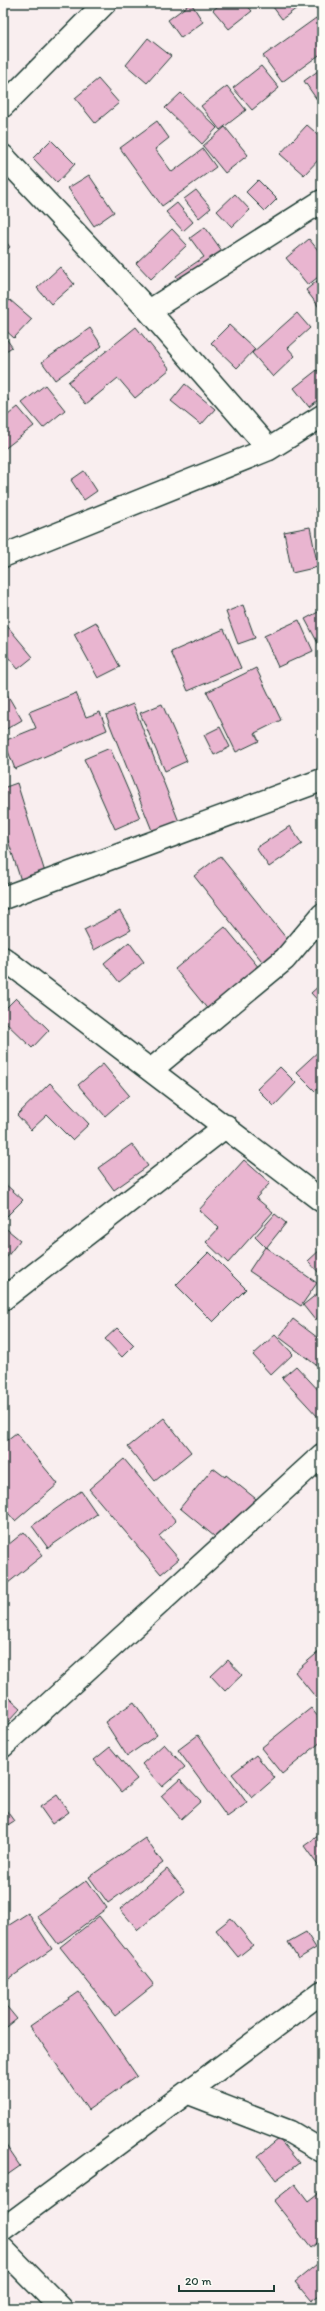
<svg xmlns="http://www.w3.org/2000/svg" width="325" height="2311" font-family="Itim,sans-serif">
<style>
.building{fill:#e9b5d0;stroke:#1f3d34}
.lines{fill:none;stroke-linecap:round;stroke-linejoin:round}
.street-casing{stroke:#1f3d34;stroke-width:25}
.street{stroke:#fdfcf7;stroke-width:22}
</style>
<rect width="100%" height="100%" fill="#f9eeef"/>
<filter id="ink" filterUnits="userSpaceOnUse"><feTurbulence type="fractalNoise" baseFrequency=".025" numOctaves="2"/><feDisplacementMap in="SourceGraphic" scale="8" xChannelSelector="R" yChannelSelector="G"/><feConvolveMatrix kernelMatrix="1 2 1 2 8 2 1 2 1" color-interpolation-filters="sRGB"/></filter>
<g filter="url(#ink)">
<path class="building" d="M191,3L203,22L181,38L168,20Z
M222,3H245L252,11L229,29L213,10Z
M270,3H304L282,19Z
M316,18L322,26V53L282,82L263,56Z
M148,38L171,56L147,83L126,65Z
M261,66L279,88L252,110L233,88Z
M322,68V107L304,81Z
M98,79L119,103L95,123L75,98Z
M227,86L246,110L220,130L201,106Z
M181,93L217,128L202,144L165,108Z
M157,121L169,138L155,149L172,172L203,149L216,167L162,206L120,148Z
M307,125L322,138V156L304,175L280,154Z
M225,127L248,155L225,173L203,146Z
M51,140L75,164L57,183L33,158Z
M89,175L114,212L94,226L68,188Z
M258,180L277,199L265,211L246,192Z
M196,190L211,208L199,218L184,199Z
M235,194L250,210L232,227L217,211Z
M177,203L193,222L183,231L166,212Z
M205,227L232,265L190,296L176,276L204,257L190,238Z
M172,229L187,245L151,279L136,263Z
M3,238L10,247L3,253Z
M309,239L322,255V274L308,285L286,258Z
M60,267L74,284L51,304L37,288Z
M322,277V311L306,290Z
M10,300L32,319L14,338L3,328V307Z
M297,313L310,328L288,348L295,356L273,377L252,353Z
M229,325L255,349L237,368L211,343Z
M136,327L170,369L135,398L118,378L86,404L68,382Z
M90,328L102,346L55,380L42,362Z
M3,334L12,347L3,353Z
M317,370L322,376V397L309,407L294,388Z
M185,384L215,409L201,425L171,401Z
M45,385L65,410L43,428L22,403Z
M3,393L9,401L3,405Z
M18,407L34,426L3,450V419Z
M84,471L97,491L84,500L71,480Z
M322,504V520L315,509Z
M310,527L318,567L292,573L284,532Z
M243,605L255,638L238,644L226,612Z
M322,610V646L320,647L305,619Z
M299,620L313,651L278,667L264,636Z
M3,621L33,657L18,669L3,651Z
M96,622L120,667L98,678L74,634Z
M224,629L241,668L188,691L171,652Z
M256,668L281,720L255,733L259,741L236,752L207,692Z
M4,689L22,720L3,731V689Z
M76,693L86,717L100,712L107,730L15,769L4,741L36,728L29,712Z
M133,704L185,837L159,848L106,715Z
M162,704L187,761L165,771L140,713Z
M220,727L230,747L214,755L204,735Z
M110,748L140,818L115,829L84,759Z
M17,783L48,882L24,890L3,825V788Z
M290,826L302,844L269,867L256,848Z
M220,856L299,954L273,975L194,876Z
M120,911L131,930L94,950L84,930Z
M225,927L265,975L214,1017L175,969Z
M129,942L144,962L119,982L104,963Z
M322,983V1005L311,993Z
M16,998L49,1030L32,1048L3,1020V1011Z
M322,1048V1085L315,1091L296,1072Z
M103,1064L129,1095L105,1116L78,1085Z
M280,1067L296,1083L274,1106L257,1089Z
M50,1083L89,1124L72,1140L47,1115L31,1130L17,1115Z
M132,1144L148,1166L114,1190L98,1168Z
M244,1160L270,1183L256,1198L273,1212L228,1263L206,1242L219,1228L199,1210Z
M3,1182L23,1200L7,1216L3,1212Z
M275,1214L286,1223L266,1248L255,1237Z
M3,1226L20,1240L3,1262Z
M265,1247L317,1283L301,1306L249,1271Z
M322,1248V1276L308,1261Z
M209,1252L246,1289L213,1322L176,1285Z
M322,1290V1314L315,1320L303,1305Z
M293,1319L322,1341V1365L320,1368L279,1337Z
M117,1328L134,1345L122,1357L105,1339Z
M275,1335L293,1354L271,1375L253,1355Z
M296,1366L322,1394V1416L319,1418L282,1378Z
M164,1418L191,1452L155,1481L128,1447Z
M16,1433L58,1484L15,1521L3,1507V1443Z
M124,1459L176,1521L159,1536L179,1559L161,1574L89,1489Z
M213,1468L225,1477L226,1475L260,1502L226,1546L180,1508Z
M81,1491L97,1514L48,1548L32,1526Z
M24,1532L43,1555L3,1587V1549Z
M322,1649V1705L295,1672Z
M228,1660L242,1675L225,1691L211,1676Z
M3,1692L21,1708L8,1722L3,1717Z
M134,1702L157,1735L127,1756L105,1722Z
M311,1708L322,1722V1741L282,1774L261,1748Z
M198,1735L247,1803L227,1817L178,1750Z
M164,1744L185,1767L162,1787L142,1764Z
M110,1747L137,1779L121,1792L94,1760Z
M256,1755L275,1778L252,1798L232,1774Z
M180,1779L201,1801L181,1819L161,1796Z
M57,1795L69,1812L52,1824L40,1807Z
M3,1806L14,1821L3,1828Z
M322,1833V1871L304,1846Z
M145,1838L163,1863L108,1903L89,1877Z
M167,1869L185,1891L138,1930L120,1909Z
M87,1880L107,1908L58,1944L37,1916Z
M28,1913L52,1949L3,1983V1929Z
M99,1916L154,1985L115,2016L60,1947Z
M231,1918L253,1945L238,1957L216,1930Z
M306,1932L316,1948L298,1959L288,1942Z
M79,1992L137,2076L88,2110L30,2026Z
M3,2002L17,2019L3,2030Z
M279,2139L299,2163L276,2180L258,2156Z
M3,2141L20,2166L3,2178Z
M295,2184L308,2201L322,2190V2239L311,2248L274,2201Z
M322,2260V2293L311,2301L295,2282Z"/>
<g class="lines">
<defs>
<path id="street" d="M3,106L105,3
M3,156L149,311L269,449
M149,311L322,201
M3,556L269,449L322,416
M3,898L322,780
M3,958L322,1201
M151,1070L285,959L322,915
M3,1299L226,1126
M3,1746L322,1455
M189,2093L290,2132L322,2151
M3,2229L322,1992
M3,2249L61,2308"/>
</defs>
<use href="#street" class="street-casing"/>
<use href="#street" class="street"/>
</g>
</g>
<rect width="325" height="2311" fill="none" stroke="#fdfcf7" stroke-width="16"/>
<rect x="8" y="8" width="309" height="2295" fill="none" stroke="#1f3d34" stroke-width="1.5" filter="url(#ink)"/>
<path d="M179 2285v6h95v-6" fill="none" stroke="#1f3d34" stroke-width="2"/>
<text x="185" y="2285" font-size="12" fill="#1f3d34" stroke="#fdfcf7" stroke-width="3" paint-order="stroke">20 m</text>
</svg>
